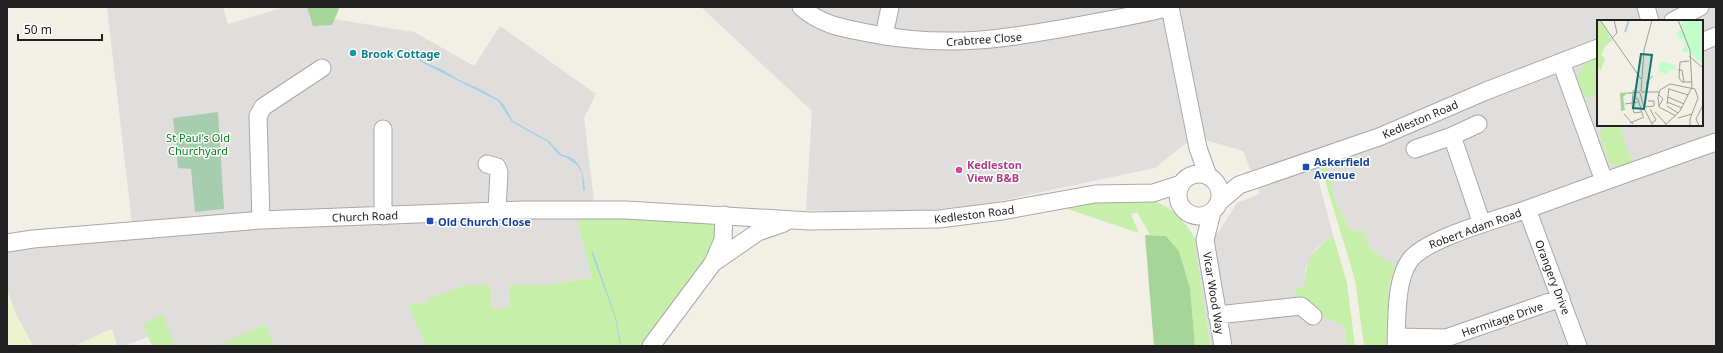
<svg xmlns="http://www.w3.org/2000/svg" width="1723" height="353" font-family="'Noto Sans',sans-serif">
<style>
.residential{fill:#dfdedd;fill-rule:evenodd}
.farmland{fill:#edf2d0}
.grass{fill:#c6f0a9}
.forest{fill:#a5d598}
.cemetery{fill:#a5cdae}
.water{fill:#a3d0e3}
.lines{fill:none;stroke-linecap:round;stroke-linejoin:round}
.minor-casing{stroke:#a8a8a8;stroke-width:19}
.minor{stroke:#fff;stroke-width:17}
.culture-dot{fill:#0f9aa8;stroke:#fff;stroke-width:1.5}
.transit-dot{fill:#1a4fb4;stroke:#fff;stroke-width:1.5}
.hotel-dot{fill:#d1479c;stroke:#fff;stroke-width:1.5}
.labels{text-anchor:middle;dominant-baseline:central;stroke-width:3;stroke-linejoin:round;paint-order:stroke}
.street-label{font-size:11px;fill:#212121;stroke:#fff}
.culture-label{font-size:11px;font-weight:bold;fill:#0d838f;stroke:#fff;text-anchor:start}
.park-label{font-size:11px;fill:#038517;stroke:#fff}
.transit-label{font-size:11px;font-weight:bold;fill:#164399;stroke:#fff;text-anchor:start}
.hotel-label{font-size:11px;font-weight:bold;fill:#b23c85;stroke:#fff;text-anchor:start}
.inset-river{fill:none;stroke:#a3d0e3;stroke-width:2}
.inset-road{fill:none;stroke:#9e9d97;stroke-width:1}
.view{fill:#0f766e;fill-opacity:0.15;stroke:#0f766e;stroke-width:2}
.inset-edge{fill:none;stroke:#212121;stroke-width:2}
</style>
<rect width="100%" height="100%" fill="#f2efe6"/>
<path class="residential" d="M107,7H223L228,24L285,7H328L334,19L414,32L474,66L500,26L596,94L584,118L594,201L573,202L592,278L544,285H509L510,308L492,309L490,286L429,302L409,305L426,346H152L148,337L123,346H117L111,329L75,346H33L15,312L7,289V250L135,237L132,224Z
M701,7H1716V346H1386L1389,286L1395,266L1371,249L1364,232L1349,229L1336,203L1327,167L1316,171L1333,235L1315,249L1305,269V287L1295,288L1297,297L1308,303L1324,318L1344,325L1347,346H1210L1194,237L1218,233L1237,203L1260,194L1243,151L1206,140L1186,143L1155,168L981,205L895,213L806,210L812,111ZM1598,21H1702V125H1598Z"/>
<path class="farmland" d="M7,289L15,312L33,346H7Z
M112,329L117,346H75Z"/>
<path class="grass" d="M1598,58V104L1595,95L1585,98L1577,78L1584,64Z
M1605,125H1619L1632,162L1619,167L1609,162L1598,131L1606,128Z
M1327,167L1336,203L1349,229L1364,232L1371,249L1395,266L1389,286L1386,346H1364L1355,280L1323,174H1321L1320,169Z
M1115,198L1121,202L1143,203L1148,200C1166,202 1185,220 1194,237L1210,346H1195L1190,288L1179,251L1166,236L1150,235L1137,212L1131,214L1139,233L1068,209L1066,203Z
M576,215L710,222L716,227L718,241L646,346H426L408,305L429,302L430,298L462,286L490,285L492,308H510L509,285H544L592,278Z
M1333,235L1347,283L1355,346H1347L1344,325L1324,318L1308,303L1297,297L1295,288L1305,287C1305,258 1312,252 1333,235Z
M163,315L174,344L175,346H152L143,324Z
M266,324L274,346H217Z"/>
<path class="forest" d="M307,7H338L339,9L332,25L313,26Z
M1145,235L1166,236L1179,251L1190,288L1195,346H1154Z"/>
<path class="cemetery" d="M218,112L224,209L195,212L191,169L178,168L173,118Z"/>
<path class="water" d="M410,51L424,62L441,69L459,80L480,89L499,100L504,105L513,121L549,141L562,155C581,157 584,175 585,190L583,191L582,173L577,165L567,158L559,155L548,142L512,122L498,101L423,63L409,53Z
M591,252H593L616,317L621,346H620L615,317Z"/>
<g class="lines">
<defs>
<path id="minor" d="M801,7C821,25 843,28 868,33C948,49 1007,39 1087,24C1115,19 1143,14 1170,7
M1170,7L1198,148L1208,176
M1646,7L1650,21
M1673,21L1700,7
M884,36L890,7
M1702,42L1716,36
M1561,62L1604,181
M1452,136L1482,224
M1415,149L1452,136L1478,124
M487,164L497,167L499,172L497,210
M1178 195a21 21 0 1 1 42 0a21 21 0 1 1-42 0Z
M1219,202L1239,185L1379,137L1486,91L1598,48
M1527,209L1578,346
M1212,212L1205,240L1223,346
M383,216V129
M261,220L258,116L263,107L322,68
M7,243L33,239L261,220L524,210H626L810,221L939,219L1002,211L1095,194L1153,193L1181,184
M713,263L723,240L724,215
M1217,315L1301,306L1313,316
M1396,337L1446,338L1561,298
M651,346L713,263L758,232L784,223
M1396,346C1397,322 1395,280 1410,260C1427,238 1498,219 1528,209C1590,186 1653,164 1716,142"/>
</defs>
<use href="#minor" class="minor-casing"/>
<use href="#minor" class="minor"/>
</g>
<circle class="culture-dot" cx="353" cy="53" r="4"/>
<g class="transit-dot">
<rect x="1302" y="163" width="8" height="8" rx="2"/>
<rect x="426" y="217" width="8" height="8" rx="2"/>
</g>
<circle class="hotel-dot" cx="959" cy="170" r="4"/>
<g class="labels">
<g class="street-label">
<text transform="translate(984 39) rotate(-4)">Crabtree Close</text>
<text transform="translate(1420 119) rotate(-23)">Kedleston Road</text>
<text transform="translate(974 214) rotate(-7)">Kedleston Road</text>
<text transform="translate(365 216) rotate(-2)">Church Road</text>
<text transform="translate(1475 228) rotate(-20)">Robert Adam Road</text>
<text transform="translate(1553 277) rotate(69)">Orangery Drive</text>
<text transform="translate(1214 293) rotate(81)">Vicar Wood Way</text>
<text transform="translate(1502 319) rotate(-19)">Hermitage Drive</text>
</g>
<g class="culture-label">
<text x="361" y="53">Brook Cottage</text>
</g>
<g class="park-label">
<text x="198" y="137">St Paul's Old<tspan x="198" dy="13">Churchyard</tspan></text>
</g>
<g class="transit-label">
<text x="1314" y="161">Askerfield<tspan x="1314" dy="13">Avenue</tspan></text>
<text x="438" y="221">Old Church Close</text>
</g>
<g class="hotel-label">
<text x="967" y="164">Kedleston<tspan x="967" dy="13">View B&amp;B</tspan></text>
</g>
</g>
<g transform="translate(1597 20)">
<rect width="106" height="106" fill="#f2efe6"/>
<path d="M0,0H3L12,15L11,18L13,17L16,20L8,26L4,35L8,38L4,50L0,47Z" fill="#c6f0a9"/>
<path d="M36,70H42L35,74H29L26,77L28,90L24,91L23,73L35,72Z" fill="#a5d598"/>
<path d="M85,0H106V45L93,33L84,31L88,25L87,19H82L79,13L85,9L82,4L85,3ZM64,41L79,45V50H73L71,54L61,52Z" fill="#c1feca"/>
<path class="inset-river" d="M28,12L32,0"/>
<path class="inset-road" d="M3,0L44,59M81,0L93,30L95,67M15,18L20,13L17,0M92,36L106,48M92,41L83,42L82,58L85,62H95M81,50H85L87,62M72,69L91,75M44,71L47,30L55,0M43,72L36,73L35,85L37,93L44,92M44,72H62M49,72L50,61L56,56M43,73L47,88L56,106M61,74L66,79L62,86M36,77L41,79L46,96M71,77L87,84M70,82L85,88M28,84L41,82M70,84L72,68M70,86L81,93M47,87L57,86V81H51M53,89L59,100L55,103M58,92L69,104M27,94L36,104M79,96L62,87L61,77L63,70L73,64L98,69M81,98L95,94M33,103L47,97M67,106L83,91L95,67M93,106V99L101,78L98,69M102,106L99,99L106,85"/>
<path class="view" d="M44,34L55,35L47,89L36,88Z"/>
<rect width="106" height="106" class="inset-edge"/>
</g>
<rect width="1723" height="353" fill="none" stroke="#212121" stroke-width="16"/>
<path d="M18 34v6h84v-6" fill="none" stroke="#212121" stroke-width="2"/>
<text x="24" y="34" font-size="12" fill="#212121" stroke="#ffffff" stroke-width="3" paint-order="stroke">50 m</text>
</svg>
